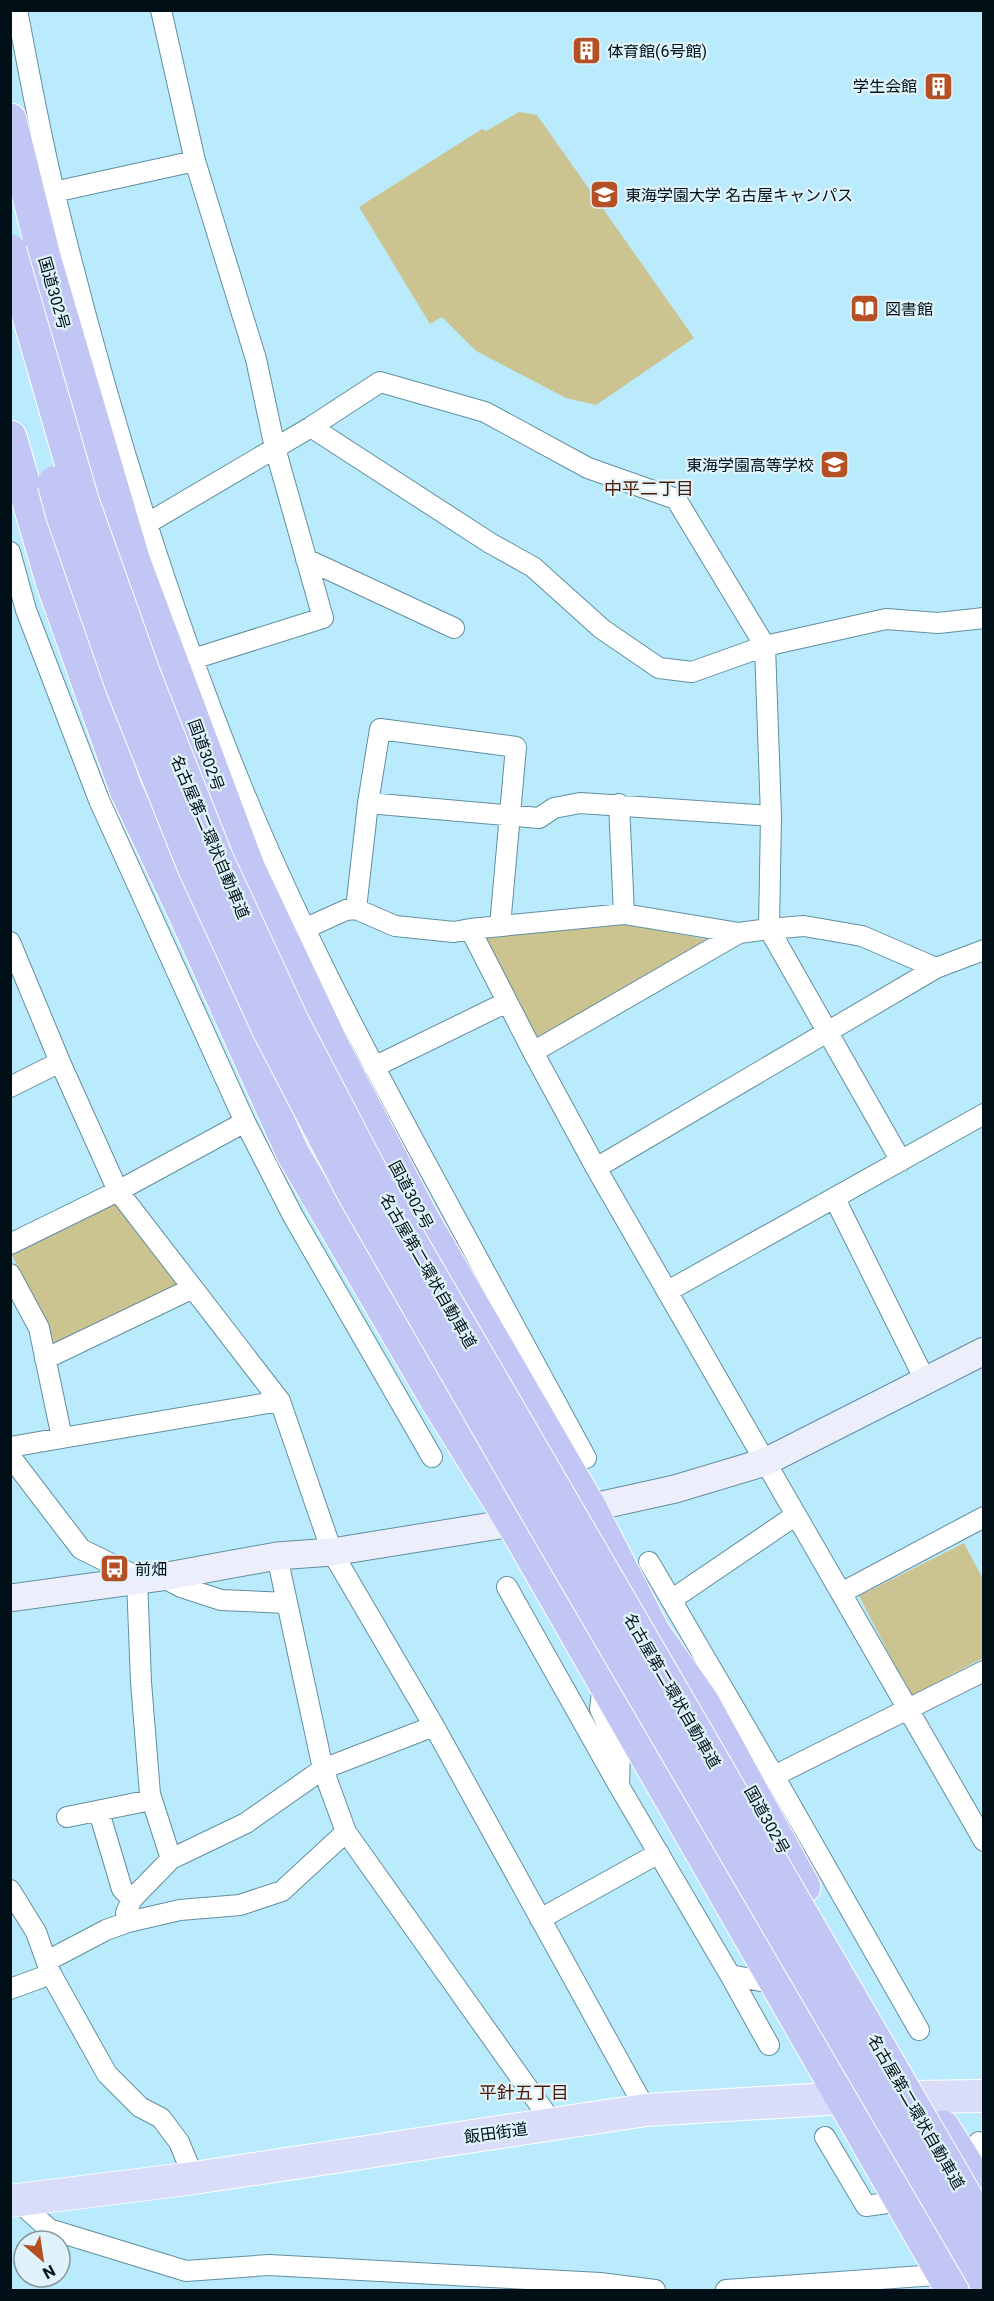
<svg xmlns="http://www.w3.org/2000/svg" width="994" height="2301" font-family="Roboto,'Noto Sans JP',sans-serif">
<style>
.green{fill:#cbc490}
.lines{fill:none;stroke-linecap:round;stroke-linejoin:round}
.street-casing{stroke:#618f9f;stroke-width:22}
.secondary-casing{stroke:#618f9f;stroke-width:29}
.primary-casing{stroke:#fff;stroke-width:34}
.highway-casing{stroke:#fff;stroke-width:35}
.street{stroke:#fff;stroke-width:20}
.secondary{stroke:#edeefc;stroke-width:27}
.primary{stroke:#daddf9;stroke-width:32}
.highway{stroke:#c2c6f5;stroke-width:33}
.highway-bridge-casing{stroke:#fff;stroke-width:35;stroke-linecap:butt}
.highway-bridge{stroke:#c2c6f5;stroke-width:33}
.labels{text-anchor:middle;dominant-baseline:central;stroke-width:4.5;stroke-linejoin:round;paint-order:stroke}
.poi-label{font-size:16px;fill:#011016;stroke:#e0f3fa;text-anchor:start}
.street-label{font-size:16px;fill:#011016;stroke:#e0f3fa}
.neighbourhood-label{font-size:18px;fill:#4a1a05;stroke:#e0f3fa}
</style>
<rect width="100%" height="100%" fill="#baebfd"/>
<path class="green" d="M519,112L537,115L694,338L596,405L566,398L476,351L442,317L430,324L359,207L482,129L486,131Z
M623,923L709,940L537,1039L483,936Z
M116,1201L179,1286L52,1347L47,1327L11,1253Z
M964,1543L983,1579V1658L911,1696L859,1596Z"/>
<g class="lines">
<defs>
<path id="street" d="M17,10C29,72 40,134 55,195C103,392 163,592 239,780C291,909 355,1032 421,1154C476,1256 531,1357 586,1458
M161,10L195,161L256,359L275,448L323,618L193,659
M54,192L195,161
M311,427L490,543L533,567L602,629L659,668L692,672L765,646L771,816L769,929L739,933L624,914L470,929L533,1052L596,1168L984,1841
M148,523L311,427L380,382L485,412L588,468L676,499L765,646L886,619L938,623L984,618
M10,552L26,610L99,800L245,1122L293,1216L432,1457
M306,559L454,628
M368,803L380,729L516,747L500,926
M619,804L624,914
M356,909L395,926L454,932L470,929
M304,929L346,910L356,909L368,803L539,818L554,808L580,803L771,816
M10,942L60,1062L118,1191L280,1401L332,1552L434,1726L646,2110
M533,1052L739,933
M374,1067L507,1002
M10,1087L60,1062
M901,1161L769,929L804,926L862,936L936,968
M596,1168L936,968L984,950
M835,1199L925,1380
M10,1244L118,1191L245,1122
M10,1274L39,1328L62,1438L280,1401
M668,1291L984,1114
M45,1359L193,1288
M10,1447L62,1438
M10,1456L81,1549L142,1579
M277,1556L323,1769L346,1832L554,2125
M649,1562L774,1776L919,2030
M162,1577L181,1587L221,1600L287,1603
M137,1580L141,1682L150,1794L171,1859
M507,1587L619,1786
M841,1593L984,1517
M671,1600L796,1515
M603,1682L600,1709L620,1752L619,1786L730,1975L777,1984
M774,1776L984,1671
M99,1812L122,1889L132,1899
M67,1817L151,1800
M10,1890L36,1932L51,1974L107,2074L140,2107L161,2118L179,2142L194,2178
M540,1919L659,1853
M128,1922L126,1913L132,1899L171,1859L246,1823L323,1769L434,1726
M47,1961L106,1930L128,1922L180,1910L240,1905L282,1891L346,1832
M730,1975L769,2045
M10,1989L51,1974
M825,2137L866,2206L901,2201
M979,2142L984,2149
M18,2201L49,2229L186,2271L269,2265L600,2283L655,2290
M726,2290L950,2274"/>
<path id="secondary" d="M571,1512L675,1489L765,1462L984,1351
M10,1598L162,1577L277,1556L332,1552L530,1520"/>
<path id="primary" d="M10,2201L194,2178L646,2110L843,2098L984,2096"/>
<path id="highway" d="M10,120L44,257L133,559L248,867L336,1053L422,1218L590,1508L654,1633L702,1701L804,1887
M10,437L52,581L126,790L182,908L293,1154L437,1401L513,1523L952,2290
M943,2127L984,2192"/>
</defs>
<use href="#street" class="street-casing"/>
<use href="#secondary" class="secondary-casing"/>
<use href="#primary" class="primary-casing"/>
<use href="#highway" class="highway-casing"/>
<use href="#street" class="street"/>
<use href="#secondary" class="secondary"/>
<use href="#primary" class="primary"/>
<use href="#highway" class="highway"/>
<defs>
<path id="highway-bridge" d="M10,251L82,500L145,677L216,857L292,1021L375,1180L984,2228
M54,483L62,513L122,686L194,867L270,1032L353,1192L530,1500L984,2278"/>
</defs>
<use href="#highway-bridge" class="highway-bridge-casing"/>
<use href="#highway-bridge" class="highway-bridge"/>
</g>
<defs>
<symbol id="building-square" viewBox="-11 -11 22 22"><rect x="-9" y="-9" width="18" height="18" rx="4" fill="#b54f24" stroke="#e0f3fa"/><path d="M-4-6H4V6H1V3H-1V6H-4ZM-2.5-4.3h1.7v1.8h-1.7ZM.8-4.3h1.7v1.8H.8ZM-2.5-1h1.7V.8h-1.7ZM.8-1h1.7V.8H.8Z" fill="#fff"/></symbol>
<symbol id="university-square" viewBox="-11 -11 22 22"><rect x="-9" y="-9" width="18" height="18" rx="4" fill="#b54f24" stroke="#e0f3fa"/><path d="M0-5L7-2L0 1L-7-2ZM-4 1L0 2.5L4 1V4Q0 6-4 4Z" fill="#fff"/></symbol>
<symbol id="library-square" viewBox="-11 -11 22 22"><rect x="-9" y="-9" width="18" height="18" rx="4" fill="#b54f24" stroke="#e0f3fa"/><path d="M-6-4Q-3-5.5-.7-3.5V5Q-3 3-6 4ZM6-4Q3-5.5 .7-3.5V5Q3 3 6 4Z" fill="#fff"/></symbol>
<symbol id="school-square" viewBox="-11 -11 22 22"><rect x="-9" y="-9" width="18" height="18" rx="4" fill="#b54f24" stroke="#e0f3fa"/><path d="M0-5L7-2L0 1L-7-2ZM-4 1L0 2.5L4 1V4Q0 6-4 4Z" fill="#fff"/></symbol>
<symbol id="bus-square" viewBox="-11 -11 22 22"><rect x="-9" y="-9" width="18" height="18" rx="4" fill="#b54f24" stroke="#e0f3fa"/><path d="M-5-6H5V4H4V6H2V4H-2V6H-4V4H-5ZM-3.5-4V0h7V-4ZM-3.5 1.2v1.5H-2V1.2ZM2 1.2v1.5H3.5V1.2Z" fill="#fff"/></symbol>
</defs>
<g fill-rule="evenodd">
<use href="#building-square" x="570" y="34" width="33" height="33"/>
<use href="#building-square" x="922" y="70" width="33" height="33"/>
<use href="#university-square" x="588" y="178" width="33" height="33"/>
<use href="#library-square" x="848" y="292" width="33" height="33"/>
<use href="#school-square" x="818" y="448" width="33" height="33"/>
<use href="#bus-square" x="98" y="1552" width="33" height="33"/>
</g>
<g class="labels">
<g class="poi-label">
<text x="607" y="51">体育館(6号館)</text>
<text x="917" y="86" text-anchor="end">学生会館</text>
<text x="625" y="195">東海学園大学 名古屋キャンパス</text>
<text x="885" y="309">図書館</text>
<text x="814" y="465" text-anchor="end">東海学園高等学校</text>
<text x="135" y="1569">前畑</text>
</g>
<g class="street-label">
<text transform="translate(54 293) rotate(74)">国道302号</text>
<text transform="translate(206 755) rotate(70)">国道302号</text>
<text transform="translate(210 837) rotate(67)">名古屋第二環状自動車道</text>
<text transform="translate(411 1195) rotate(62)">国道302号</text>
<text transform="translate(428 1271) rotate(60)">名古屋第二環状自動車道</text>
<text transform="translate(672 1691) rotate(60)">名古屋第二環状自動車道</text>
<text transform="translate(767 1820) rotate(61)">国道302号</text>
<text transform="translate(916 2112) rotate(60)">名古屋第二環状自動車道</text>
<text transform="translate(496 2133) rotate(-8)">飯田街道</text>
</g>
<g class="neighbourhood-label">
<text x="649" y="488">中平二丁目</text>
<text x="524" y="2092">平針五丁目</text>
</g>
</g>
<rect width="994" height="2301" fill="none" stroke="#011016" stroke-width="24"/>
<g transform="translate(42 2259) rotate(151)"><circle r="28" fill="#e0f3fa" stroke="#87989f" stroke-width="1.5"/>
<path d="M0-4.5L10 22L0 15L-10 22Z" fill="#b54f24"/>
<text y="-9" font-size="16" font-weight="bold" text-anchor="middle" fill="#011016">N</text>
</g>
</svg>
